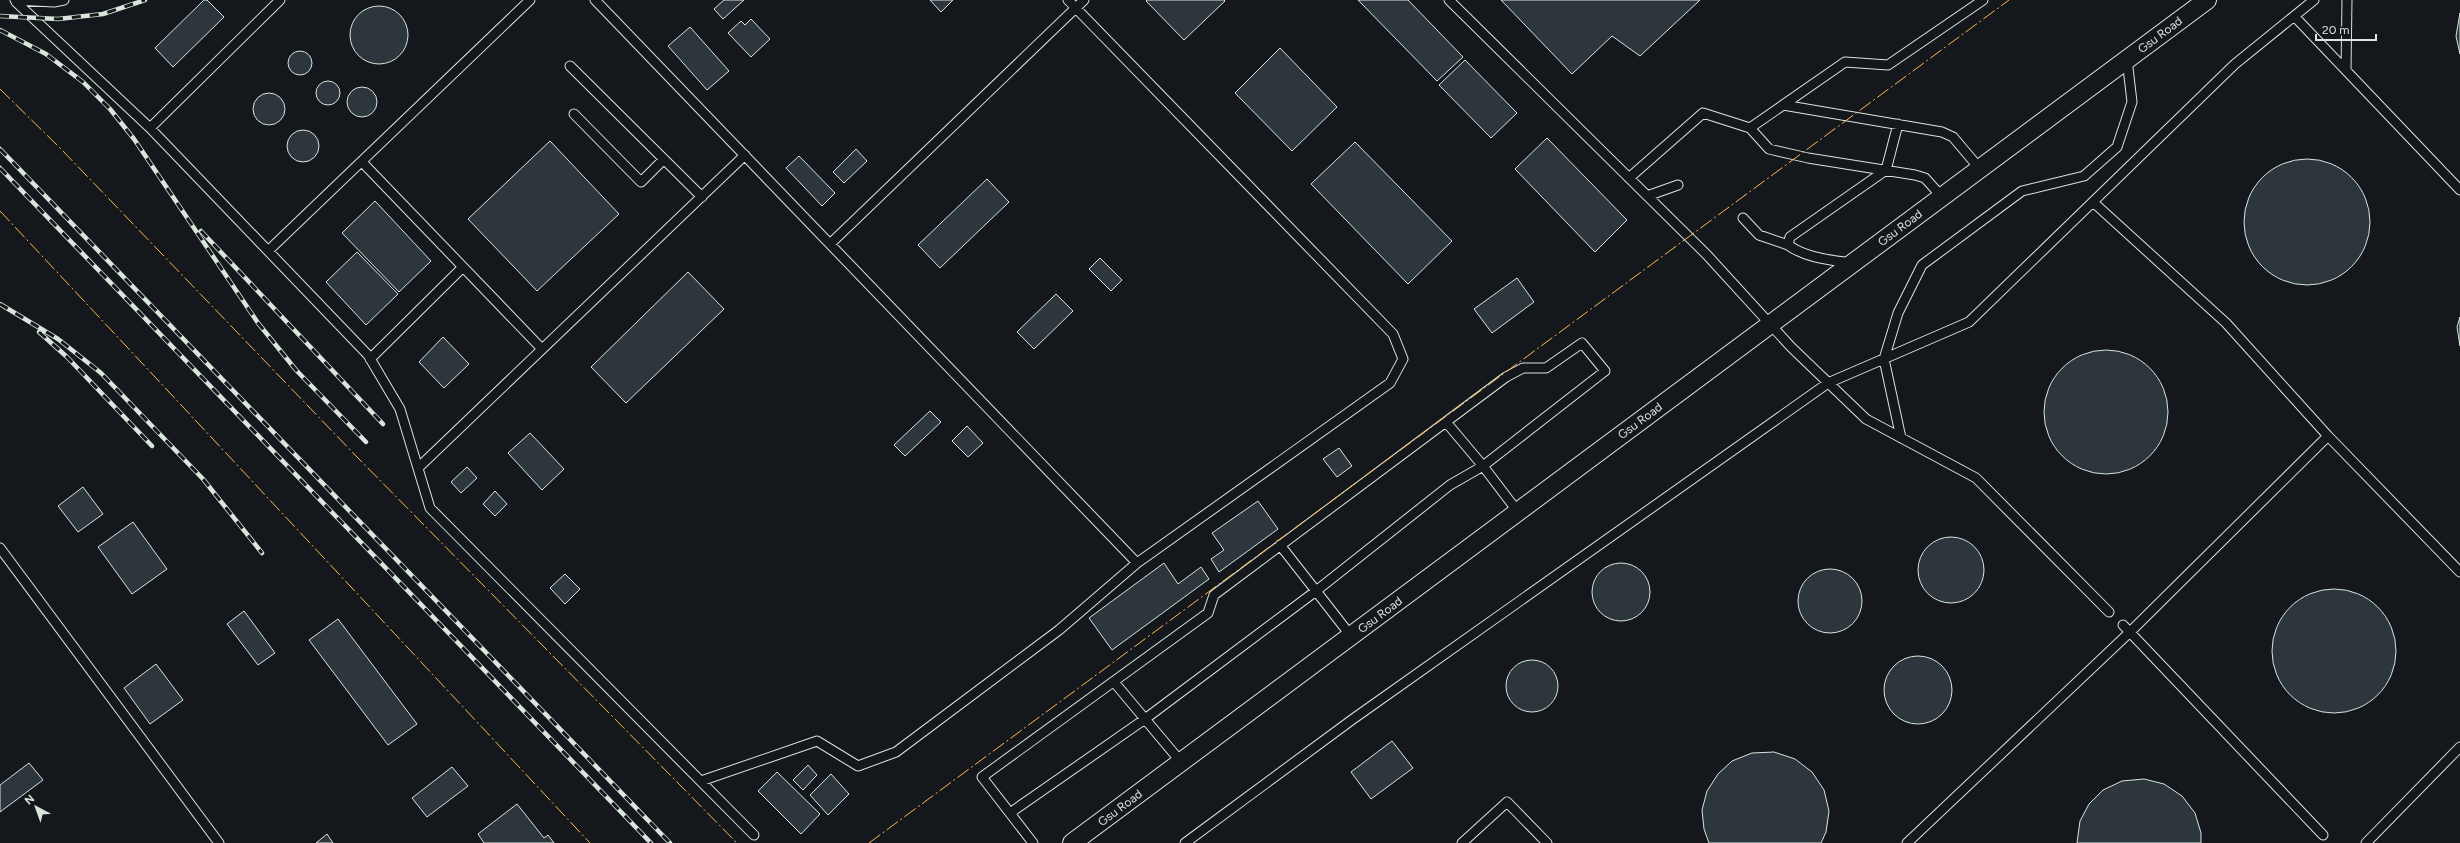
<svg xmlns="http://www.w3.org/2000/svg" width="2460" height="843" font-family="Figtree,sans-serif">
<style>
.building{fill:#2c363c;stroke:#d8e6dc}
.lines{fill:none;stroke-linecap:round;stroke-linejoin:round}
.service-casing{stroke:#d8e6dc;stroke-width:11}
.minor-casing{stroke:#d8e6dc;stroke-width:20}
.service{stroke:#14181c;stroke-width:9}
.minor{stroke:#14181c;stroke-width:18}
.rail-casing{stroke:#d8e6dc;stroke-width:4.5}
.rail{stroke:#14181c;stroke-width:3;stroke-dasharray:9;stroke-linecap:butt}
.power{stroke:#ffb74d;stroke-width:1;stroke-dasharray:14 3 2 3;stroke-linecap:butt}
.labels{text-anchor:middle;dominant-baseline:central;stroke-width:3;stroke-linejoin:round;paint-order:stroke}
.street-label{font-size:12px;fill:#d8e6dc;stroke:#14181c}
</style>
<rect width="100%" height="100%" fill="#14181c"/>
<path class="building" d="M204,0H207L224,17L173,67L155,48Z
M724,0H744L723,19L714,9Z
M930,0H953L941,12Z
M1147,0H1224L1225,1L1184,40L1146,1Z
M1358,0H1408L1463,57L1437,81Z
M1501,0H1700L1640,56L1612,36L1572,74Z
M350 35a29 29 0 1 1 58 0a29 29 0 1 1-58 0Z
M2460,13V54L2456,36Z
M751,19L770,39L751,57L728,33L741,21L745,25Z
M690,27L729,71L707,90L668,46Z
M1280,48L1337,107L1292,151L1235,93Z
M288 63a12 12 0 1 1 24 0a12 12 0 1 1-24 0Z
M1465,60L1517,113L1491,138L1439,85Z
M316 93a12 12 0 1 1 24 0a12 12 0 1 1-24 0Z
M347 102a15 15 0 1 1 30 0a15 15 0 1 1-30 0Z
M253 109a16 16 0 1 1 32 0a16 16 0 1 1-32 0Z
M287 146a16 16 0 1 1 32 0a16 16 0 1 1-32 0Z
M1547,138L1627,220L1595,252L1515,169Z
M550,141L619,214L537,291L468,219Z
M1355,142L1452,241L1408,284L1311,184Z
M856,149L867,161L844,183L833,172Z
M799,156L835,193L822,206L786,168Z
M2244 222a63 63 0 1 1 126 0a63 63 0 1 1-126 0Z
M987,179L1009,202L940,268L918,245Z
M375,201L431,261L399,292L342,233Z
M357,252L398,294L366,325L326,282Z
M1100,258L1122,280L1111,291L1089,269Z
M688,272L724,309L626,403L591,367Z
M1517,278L1534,302L1492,333L1474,309Z
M1056,294L1073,311L1034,349L1017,332Z
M2460,317V346L2457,327Z
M443,337L469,364L444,388L419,362Z
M2044 412a62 62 0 1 1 124 0a62 62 0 1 1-124 0Z
M930,411L941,422L905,456L894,445Z
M967,426L983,443L968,457L952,441Z
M530,433L564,469L542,490L508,453Z
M1339,448L1352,466L1337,477L1323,459Z
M467,467L477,478L461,493L451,482Z
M83,487L103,514L78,532L58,506Z
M495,491L507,504L495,516L483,504Z
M1258,501L1278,529L1219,572L1211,559L1224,550L1212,533Z
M133,522L167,569L132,594L98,547Z
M1918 570a33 33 0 1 1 66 0a33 33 0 1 1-66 0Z
M1592 592a29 29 0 1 1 58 0a29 29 0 1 1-58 0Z
M1164,563L1178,584L1201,567L1209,579L1112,650L1089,618Z
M1798 601a32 32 0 1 1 64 0a32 32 0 1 1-64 0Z
M565,574L580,589L565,604L550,588Z
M2272 651a62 62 0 1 1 124 0a62 62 0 1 1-124 0Z
M244,611L275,653L258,665L227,624Z
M338,619L417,724L388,745L309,640Z
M1884 690a34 34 0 1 1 68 0a34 34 0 1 1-68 0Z
M1506 686a26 26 0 1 1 52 0a26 26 0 1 1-52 0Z
M156,664L183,700L150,724L124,688Z
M1392,741L1413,768L1371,799L1351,772Z
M1774,752L1795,759L1812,772L1824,790L1829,811L1826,832L1821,843H1709L1704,829L1702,810L1707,791L1718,774L1732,761L1752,753Z
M29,763L43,780L0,812V785Z
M808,765L817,775L803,790L793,780Z
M452,767L468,786L427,817L412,798Z
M777,772L820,814L801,834L758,791Z
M831,774L849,794L828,815L810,795Z
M2144,779L2164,784L2182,796L2195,813L2201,833V843H2077L2080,821L2089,804L2103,790L2122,781Z
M517,804L544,838L548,835L554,843H484L478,834Z
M327,834L333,843H316Z"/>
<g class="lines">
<defs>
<path id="service" d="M15,0L54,2L64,0
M280,0L150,128L368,355L400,409L430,508L754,835
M595,0L1137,563
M1449,0L1707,255L1791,347L1866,419L1976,478L2109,612
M16,2L150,128
M2294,16L2460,190
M570,66L702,197
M2346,70L2347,0
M1783,105L1942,132L1953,137L1980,169
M574,114L641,182L664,159
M1750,128L1769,149L1808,158L1915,175L1925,178L1942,197
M362,162L542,349
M1629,178L1703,113L1750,128L1845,62L1888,65L1983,0
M1647,196L1678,185
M2093,202L2226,323L2328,436L2460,572
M1743,218L1759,235L1788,245
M830,244L1084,0
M268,251L530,0
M1851,263C1830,260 1806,258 1788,245L1790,237L1886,170L1898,124
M370,359L463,267
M1901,438L1884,359L1898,313L1922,265L2022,191L2084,176L2117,147L2132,102L2127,59
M418,468L745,155
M1280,545L1316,591L1450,485L1483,466L1446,422
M0,548L219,843
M2123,625L2323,835
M1114,682L1145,719L1316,591L1351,636
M701,781L817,741L858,766L896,752L1059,630L1137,563L1390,383L1403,359L1393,334L1068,0
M1010,813L1145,719L1181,762
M1033,843L982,777L1208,613L1214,595L1506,377L1523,368H1546L1582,343L1605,371L1483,466L1518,512
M1185,843L1353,719L1828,383L1969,322L2235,64L2314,0
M1462,843L1507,802L1547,843
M1907,843L2130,632L2328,436
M2366,843L2460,747"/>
<path id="minor" d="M1072,843L2207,0"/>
</defs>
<use href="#service" class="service-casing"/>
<use href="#minor" class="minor-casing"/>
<use href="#service" class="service"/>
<use href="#minor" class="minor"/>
<defs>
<path id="rail" d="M0,16L58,19L103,14L145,0
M0,30L46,54L83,82L110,109L134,139L258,323L296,370L366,442
M0,149L670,843
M0,168L651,843
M201,231L383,424
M0,304L58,339L101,373L203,479L262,553
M39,332L67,357L152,446"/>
</defs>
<use href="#rail" class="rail-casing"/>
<use href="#rail" class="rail"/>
<path class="power" d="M0,89L60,148L358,458L737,843
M0,211L590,843
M869,843L2009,0"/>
</g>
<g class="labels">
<g class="street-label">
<text transform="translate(2160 35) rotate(-37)">Gsu Road</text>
<text transform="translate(1900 228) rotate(-37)">Gsu Road</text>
<text transform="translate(1640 421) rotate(-37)">Gsu Road</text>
<text transform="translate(1380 615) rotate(-37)">Gsu Road</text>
<text transform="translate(1120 808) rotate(-37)">Gsu Road</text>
</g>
</g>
<g transform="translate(36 807) rotate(319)" stroke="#14181c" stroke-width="3" paint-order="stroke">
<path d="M0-3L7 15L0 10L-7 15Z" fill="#d8e6dc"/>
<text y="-6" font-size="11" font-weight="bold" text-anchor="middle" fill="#d8e6dc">N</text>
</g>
<path d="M2316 34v6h60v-6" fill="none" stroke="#d8e6dc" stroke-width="2"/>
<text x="2322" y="34" font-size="12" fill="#d8e6dc" stroke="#14181c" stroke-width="3" paint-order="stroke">20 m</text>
</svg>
